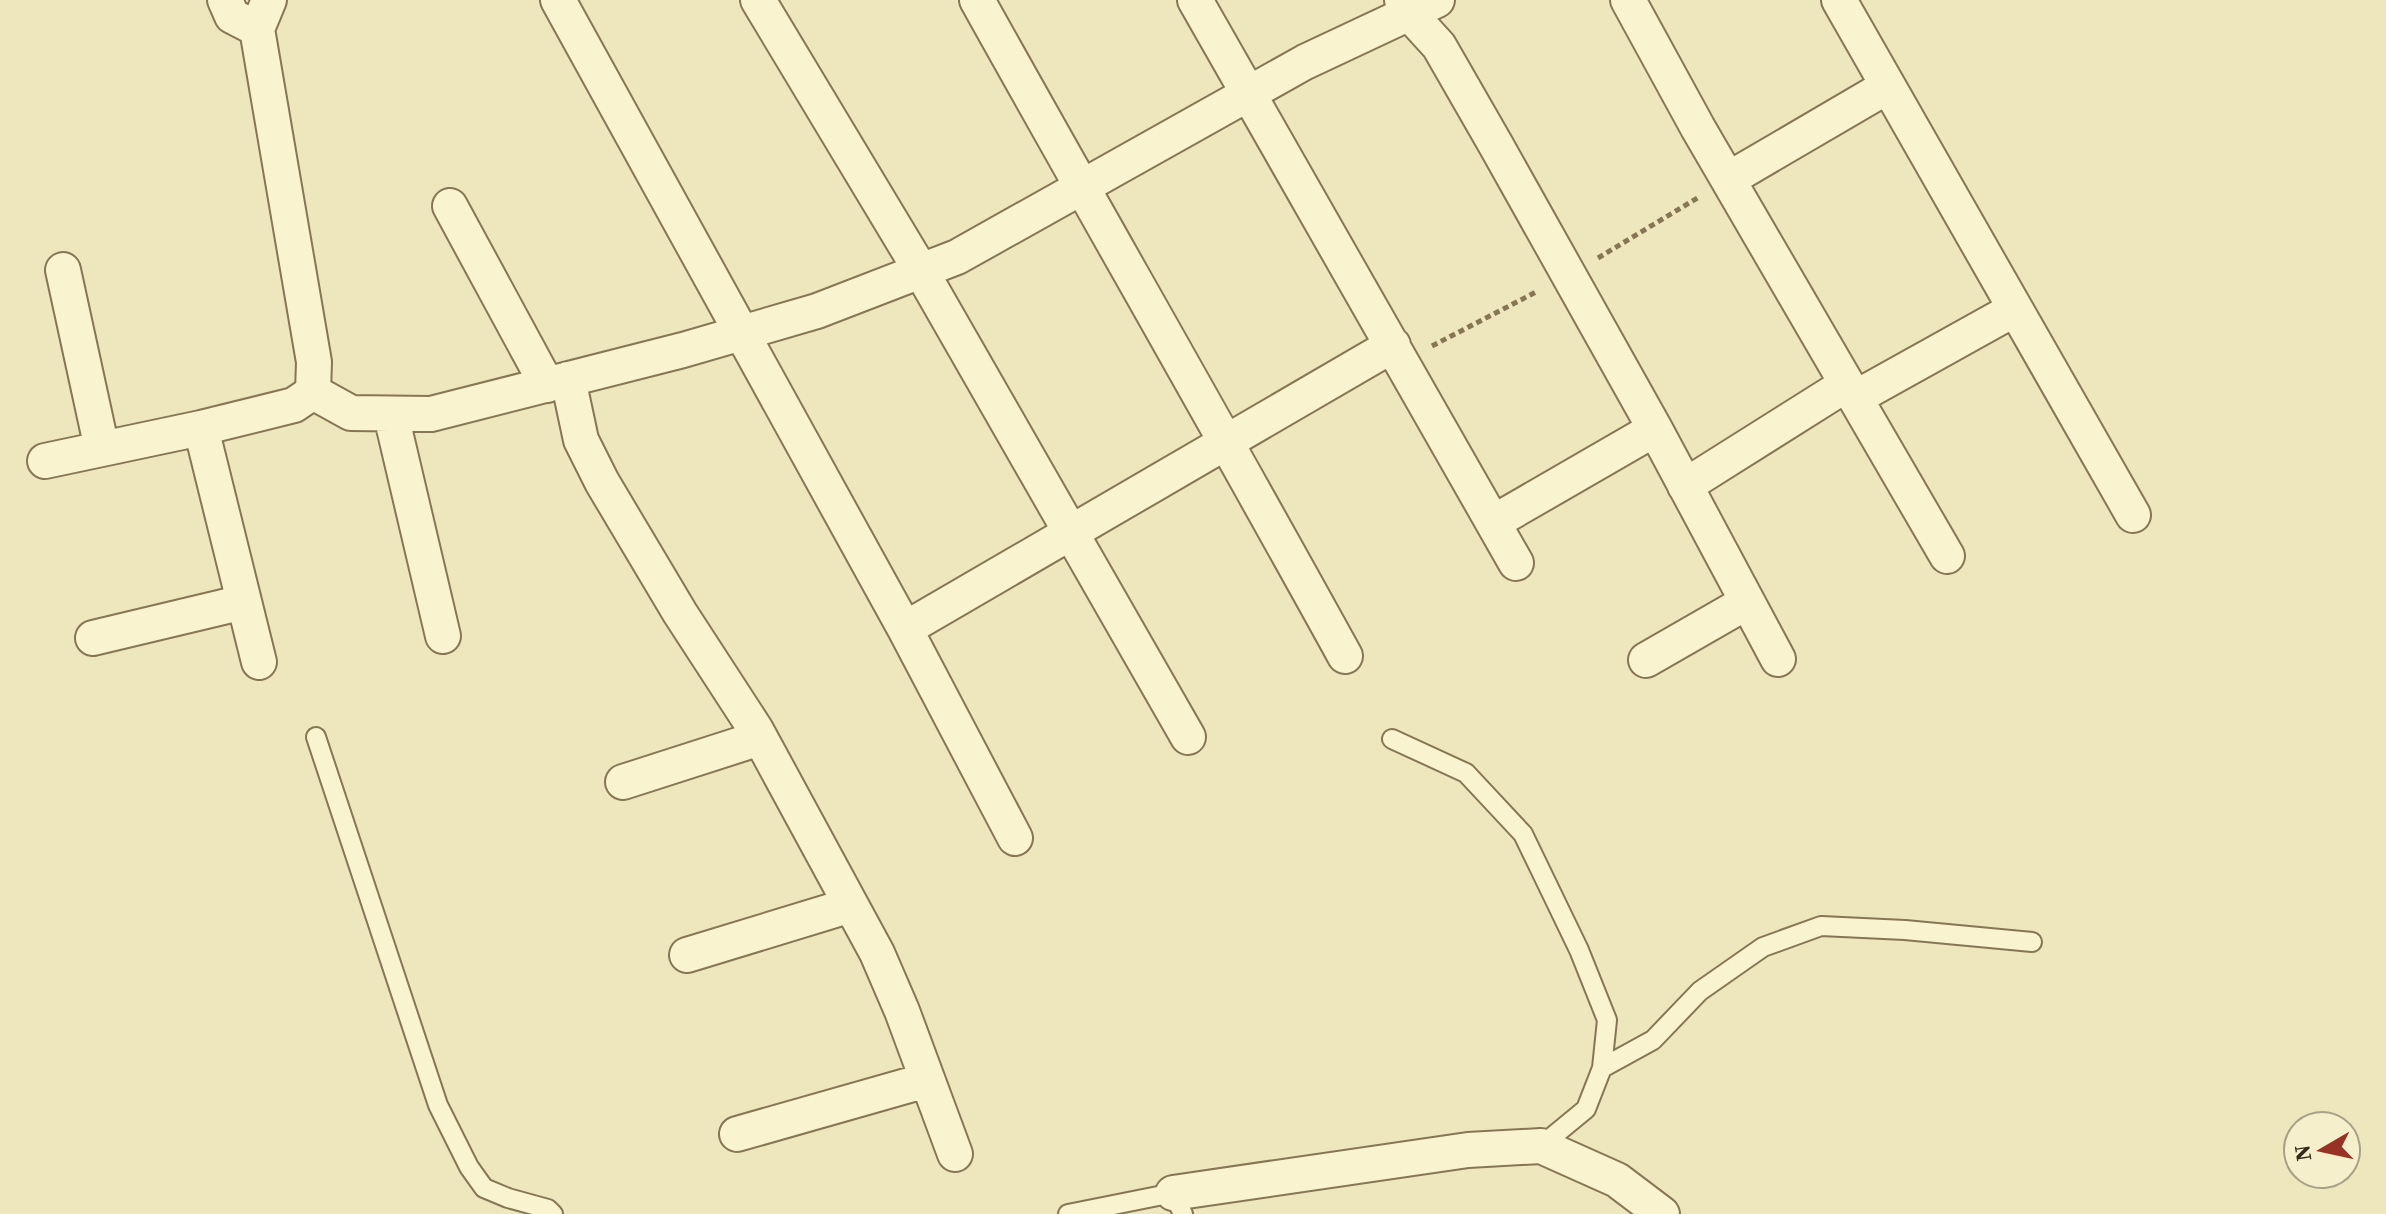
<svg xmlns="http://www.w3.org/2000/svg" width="2386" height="1214" font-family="'Source Serif 4',serif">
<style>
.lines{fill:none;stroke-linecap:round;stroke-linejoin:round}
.lane-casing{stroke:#867655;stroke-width:22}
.street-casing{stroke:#867655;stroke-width:38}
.path{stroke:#867655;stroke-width:5;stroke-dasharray:6 4;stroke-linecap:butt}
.lane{stroke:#f9f3cf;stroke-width:18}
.street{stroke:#f9f3cf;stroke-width:34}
</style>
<rect width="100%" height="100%" fill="#eee6bc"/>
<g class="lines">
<defs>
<path id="lane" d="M316,737L438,1105L469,1167L484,1188L508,1198L548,1209L553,1214
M1392,739L1466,773L1523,834L1579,950L1607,1020L1602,1068L1586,1109L1541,1146
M1602,1068L1653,1040L1700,991L1763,947L1821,926L1905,930L2032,942
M1068,1214L1173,1193L1183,1214"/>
<path id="street" d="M225,0L232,16L257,29
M558,0L905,629L1015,838
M758,0L921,271L1188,737
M977,0C1099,219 1224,436 1345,656
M1195,0L1516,563
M1402,0L1409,13L1439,46L1497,147L1655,429L1778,659
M1628,0L1698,128L1947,556
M1839,0L2133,515
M1729,179L1888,86
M450,206L547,385
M63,270L102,449
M568,379L581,440L602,482L680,613L756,730L877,953L902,1011L955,1154
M313,392L351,413L431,414L683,350L817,311L957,257L1305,62L1437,0
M1855,398L2015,309
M391,415L443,636
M201,428L259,662
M45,461L201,428L294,405L313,392L314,362L257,29L269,0
M1685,486L1847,384
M1494,522L1655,429
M905,629C1067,533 1231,441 1393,345
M93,638L244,602
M1646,660L1747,602
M623,782L760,738
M687,955L851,905
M737,1134L927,1080
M1173,1193L1468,1150L1541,1146L1617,1180L1662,1214"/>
</defs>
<use href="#lane" class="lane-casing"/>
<use href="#street" class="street-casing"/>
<path class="path" d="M1598,258L1699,197
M1432,346L1536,292"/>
<use href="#lane" class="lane"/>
<use href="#street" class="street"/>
</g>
<g transform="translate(2322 1150) rotate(261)"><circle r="38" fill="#f6efcb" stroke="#a8a185" stroke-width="2"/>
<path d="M0-6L14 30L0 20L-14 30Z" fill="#963324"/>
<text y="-12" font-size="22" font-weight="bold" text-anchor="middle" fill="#342b1b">N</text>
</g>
</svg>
